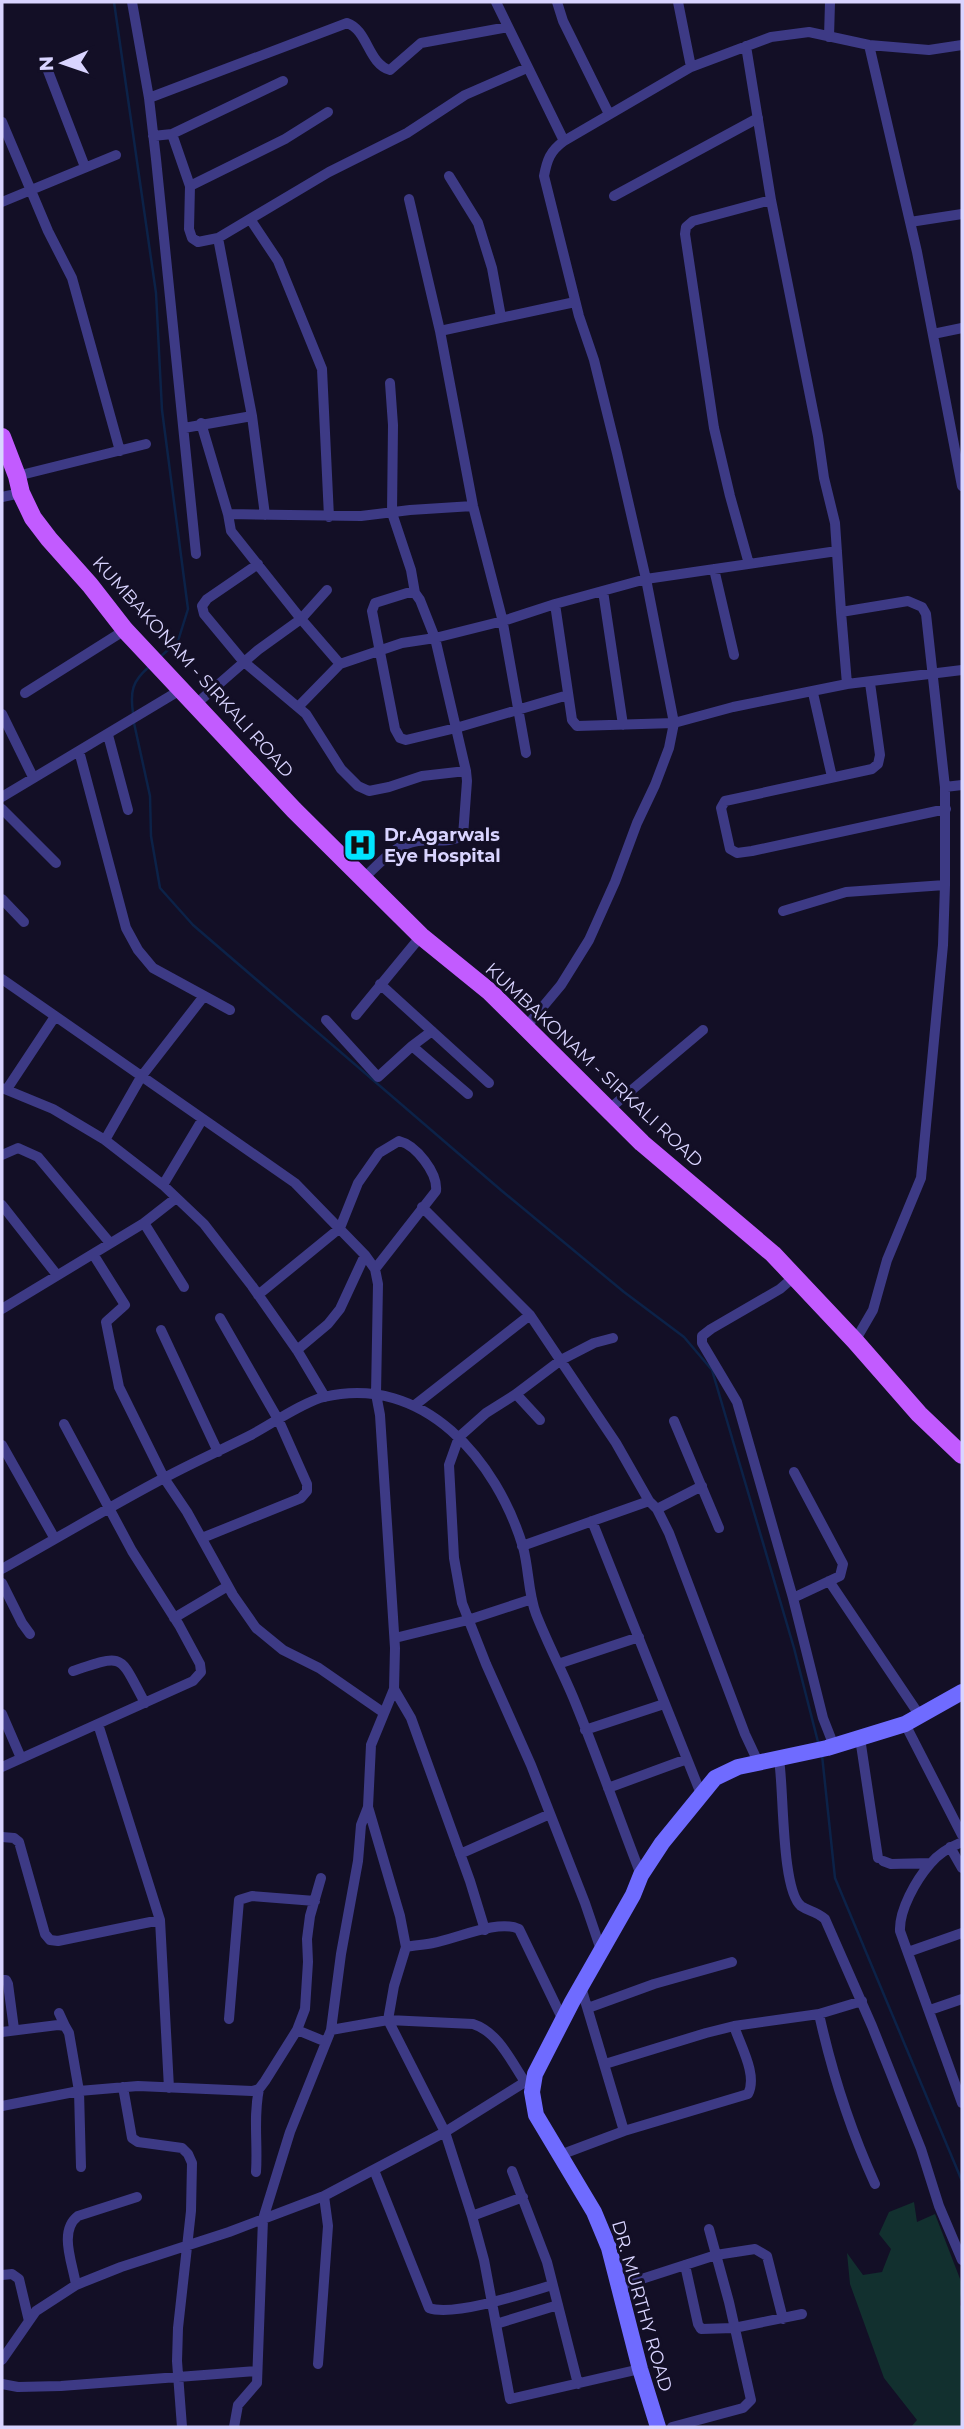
<svg xmlns="http://www.w3.org/2000/svg" width="964" height="2429" font-family="Montserrat,sans-serif">
<style>
.green{fill:#12302f}
.lines{fill:none;stroke-linecap:round;stroke-linejoin:round}
.stream{stroke:#0c2248;stroke-width:2.5}
.minor{stroke:#3d3a85;stroke-width:10}
.secondary{stroke:#6f6bff;stroke-width:16}
.primary{stroke:#c25bff;stroke-width:18}
.labels{text-anchor:middle;dominant-baseline:central;stroke-width:6;stroke-linejoin:round;paint-order:stroke}
.street-label{font-size:18px;fill:#d9d4ff;stroke:#130f26}
.poi-label{font-size:18px;font-weight:bold;fill:#d9d4ff;stroke:#130f26;text-anchor:start}
</style>
<rect width="100%" height="100%" fill="#130f26"/>
<path class="green" d="M914,2202L917,2222L935,2214L962,2284L960,2305L962,2307V2427H911L917,2420L884,2378L850,2284L847,2253L863,2275L882,2272L891,2249L879,2234L889,2212Z"/>
<g class="lines">
<path class="stream" d="M114,2L156,293L162,410L188,609L178,641L159,658
M133,713C130,692 132,681 149,667
M134,723L150,796L151,836L160,888L193,925L502,1191L624,1292L684,1337L712,1370L794,1648L818,1742
M822,1755L835,1878L962,2181"/>
<path class="minor" d="M132,2L149,98L156,159L196,554
M496,2L564,141
M557,2L563,21L609,114
M678,2L691,67
M829,37L830,2
M869,45L917,252L962,486
M746,46L771,200L818,436L824,478L835,523L841,612L908,601L922,607L926,614L945,787V885L943,945L921,1178L887,1260L873,1310L855,1341
M48,71L85,167
M149,98L347,23C368,30 368,64 390,70L421,43L508,27
M2,122L48,231L72,278L120,451
M172,134L283,81
M153,136L172,134L190,186L189,229L192,238L198,242L218,238L329,172L407,133L465,95L527,68
M449,176L478,223L492,268L501,317
M190,186L285,139L328,112
M614,196L758,118
M409,199L440,331L473,506L502,618L526,753
M2,202L116,155
M250,219L278,261L322,369L329,517
M910,222L962,214
M218,238L252,416L265,515
M440,331L575,302
M933,334L962,328
M390,383L393,425L392,513L411,570L415,593
M201,423L228,514L231,531L301,619L340,664
M184,428L252,416
M17,476L146,444
M2,497L21,493
M228,514L361,516L410,510L473,506
M258,564L207,599L202,606L204,614L243,661L306,714L341,769L358,786L369,791L389,787L422,776L466,771
M749,564L730,496L714,428L685,234L686,227L693,221L771,200
M714,569L734,655
M603,591L623,725
M555,604L572,720L577,726L674,723L733,707L847,684L962,670
M841,612L847,684
M870,683L880,755L878,764L872,769L725,801L721,808L730,849L737,853L752,851L946,809
M25,693L125,630
M813,693L832,777
M196,704L258,650L301,619L327,590
M299,706L340,664L402,643L435,638L503,621L555,604L646,579L837,551
M2,714L33,777
M108,735L128,810
M79,751L126,928L138,950L153,968L230,1010
M945,787L962,785
M2,797L182,689
M2,809L56,863
M363,879C380,863 395,844 418,841C434,839 449,843 463,836L467,781L466,771L435,638L420,600L415,593H407L375,603L372,611L395,729L400,738L406,740L456,728L568,695
M2,899L24,922
M783,911L846,892L945,885
M2,979L295,1183L365,1255L375,1269L378,1284L376,1394L380,1415L395,1648L394,1689L371,1745L368,1807L361,1825L358,1861L341,1954L331,2030L290,2132L263,2219L257,2383L238,2405L234,2427
M380,984L489,1083
M356,1015L421,936
M326,1020L378,1077L412,1046
M526,1027L561,985L589,940L615,882L637,823L655,785L669,748L674,723L646,579L617,453L594,360L579,316L544,176C547,160 550,151 564,141L691,67L771,37L809,32L869,45L929,50L962,45
M432,1031L412,1046L468,1094
M2,1088L53,1109L105,1140L163,1185L204,1224L252,1286L297,1350L325,1397
M7,1089L54,1018
M608,1110L703,1030
M105,1140L141,1077L204,996
M2,1155L18,1148L38,1157L110,1243
M163,1185L202,1120
M2,1205L57,1275
M422,1207L530,1315L616,1443L649,1501L657,1509L669,1533L745,1734L759,1764
M144,1223L184,1287
M93,1254L125,1305L106,1322L119,1387L164,1478L187,1512L233,1595L256,1628L283,1650L319,1668L384,1713
M795,1276L780,1289L711,1329L702,1336V1343L737,1402L793,1598L823,1718L834,1746
M258,1295L340,1228L358,1183L379,1153L399,1141C416,1145 438,1173 436,1191L375,1269
M2,1309L144,1223L176,1198
M161,1330L218,1452
M297,1350L328,1324L340,1309L365,1255
M516,1394L540,1420
M415,1405L530,1315
M674,1421L719,1528
M2,1445L55,1539
M657,1509L702,1486
M592,1521L701,1794
M202,1538L301,1498L307,1491V1484L279,1421L220,1318
M522,1546L649,1501
M2,1569C56,1539 109,1507 164,1478C192,1463 221,1450 249,1436C270,1425 303,1402 324,1397C424,1373 497,1461 523,1547C529,1569 528,1593 536,1614C547,1642 561,1669 573,1697C597,1755 618,1816 641,1875
M829,1581L920,1716
M2,1583L22,1623L30,1634
M793,1598L840,1576L843,1564L794,1472
M174,1618L228,1586
M395,1638L468,1620L532,1599
M558,1664L639,1637
M73,1671C126,1653 119,1655 145,1703
M394,1689L411,1718L470,1881L485,1930
M2,1714L21,1758
M98,1724L160,1920L169,2088
M905,1724L962,1835
M585,1730L664,1704
M860,1738L878,1858
M779,1760C784,1787 781,1890 801,1906C808,1911 816,1911 825,1919L872,2026L921,2149L939,2206L962,2260
M2,1767L193,1681L201,1672L200,1664L179,1625L132,1551L64,1424
M608,1788L687,1759
M368,1807L400,1916L406,1947L394,1986L388,2020L445,2132L472,2216L484,2260L510,2399L640,2369
M2,1837L14,1838L19,1842L45,1934L50,1940L58,1941L160,1920
M962,1842C950,1847 938,1854 930,1864C916,1880 899,1910 900,1931L962,2103
M950,1847L962,1868
M460,1854L550,1814
M883,1861L891,1864L930,1863
M406,1947C415,1945 424,1945 433,1943C456,1939 498,1919 519,1929L563,2020
M908,1952L962,1933
M602,1953L585,1903L531,1765L486,1664L462,1603L454,1558L449,1465L459,1437L486,1413L516,1394L561,1360L594,1343L613,1338
M2,1980H6L8,1984L14,2029
M581,1987L624,2131
M588,2008L654,1984L732,1962
M930,2010L962,1999
M59,2013L65,2026
M819,2014C832,2073 850,2129 875,2184
M229,2019L239,1900L252,1896L315,1901
M297,2030L305,2009L308,1962L307,1939L310,1916L321,1878
M331,2030L388,2020L473,2024C498,2032 511,2061 525,2082
M2,2032L58,2025L65,2026L69,2033L79,2091L81,2167
M605,2064L706,2033L734,2026L819,2014L862,2001
M123,2087L132,2138L138,2142L182,2148L188,2154L192,2163L191,2211L178,2328L177,2361L182,2427
M2,2106L79,2091L138,2086L252,2091L259,2089L265,2081L297,2030L326,2042
M560,2155L624,2131L748,2094C758,2075 740,2045 734,2026
M374,2170L429,2308C453,2317 526,2293 552,2285
M512,2171L547,2262L578,2384
M256,2172C258,2143 253,2117 259,2089
M472,2216L523,2197
M685,2265L698,2324L701,2329L734,2328L802,2314
M2,2275L12,2274L19,2279L29,2321
M76,2285C73,2264 58,2231 78,2216L137,2197
M620,2286L716,2255L755,2249L767,2256L783,2319
M496,2324L558,2305
M2,2360L36,2311L76,2285L121,2267L229,2232L324,2196L445,2132L525,2082L532,2086
M318,2364L328,2226L324,2196
M2,2384L18,2387L61,2386L257,2371
M672,2427L743,2408L751,2400L729,2302L709,2229"/>
<path class="secondary" d="M658,2427L640,2369L609,2248L594,2212L536,2115L532,2092L535,2074L572,2002L633,1895L641,1875L662,1843L715,1778L738,1767L827,1748L905,1724L962,1692"/>
<path class="primary" d="M2,437L17,476L21,493L33,518L49,539L90,585L125,630L294,810L421,936L490,992L642,1143L773,1254L855,1341L919,1414L962,1455"/>
</g>
<defs>
<symbol id="hospital-square" viewBox="-11 -11 22 22"><rect x="-9" y="-9" width="18" height="18" rx="4" fill="#00e5ff" stroke="#130f26"/><path d="M-5-5h3v3.5h4V-5h3V5h-3V1.5h-4V5h-3Z" fill="#111"/></symbol>
</defs>
<g fill-rule="evenodd">
<use href="#hospital-square" x="341" y="826" width="38" height="38"/>
</g>
<g class="labels">
<g class="street-label">
<text transform="translate(193 667) rotate(48)">KUMBAKONAM - SIRKALI ROAD</text>
<text transform="translate(594 1065) rotate(43)">KUMBAKONAM - SIRKALI ROAD</text>
<text transform="translate(642 2306) rotate(74)">DR. MURTHY ROAD</text>
</g>
<g class="poi-label">
<text x="384" y="835">Dr.Agarwals<tspan x="384" dy="21">Eye Hospital</tspan></text>
</g>
</g>
<rect width="964" height="2429" fill="none" stroke="#d9d4ff" stroke-width="7"/>
<g transform="translate(63 63) rotate(268)" stroke="#130f26" stroke-width="5" paint-order="stroke">
<path d="M0-5L12 26L0 18L-12 26Z" fill="#d9d4ff"/>
<text y="-10" font-size="19" font-weight="bold" text-anchor="middle" fill="#d9d4ff">N</text>
</g>
</svg>
